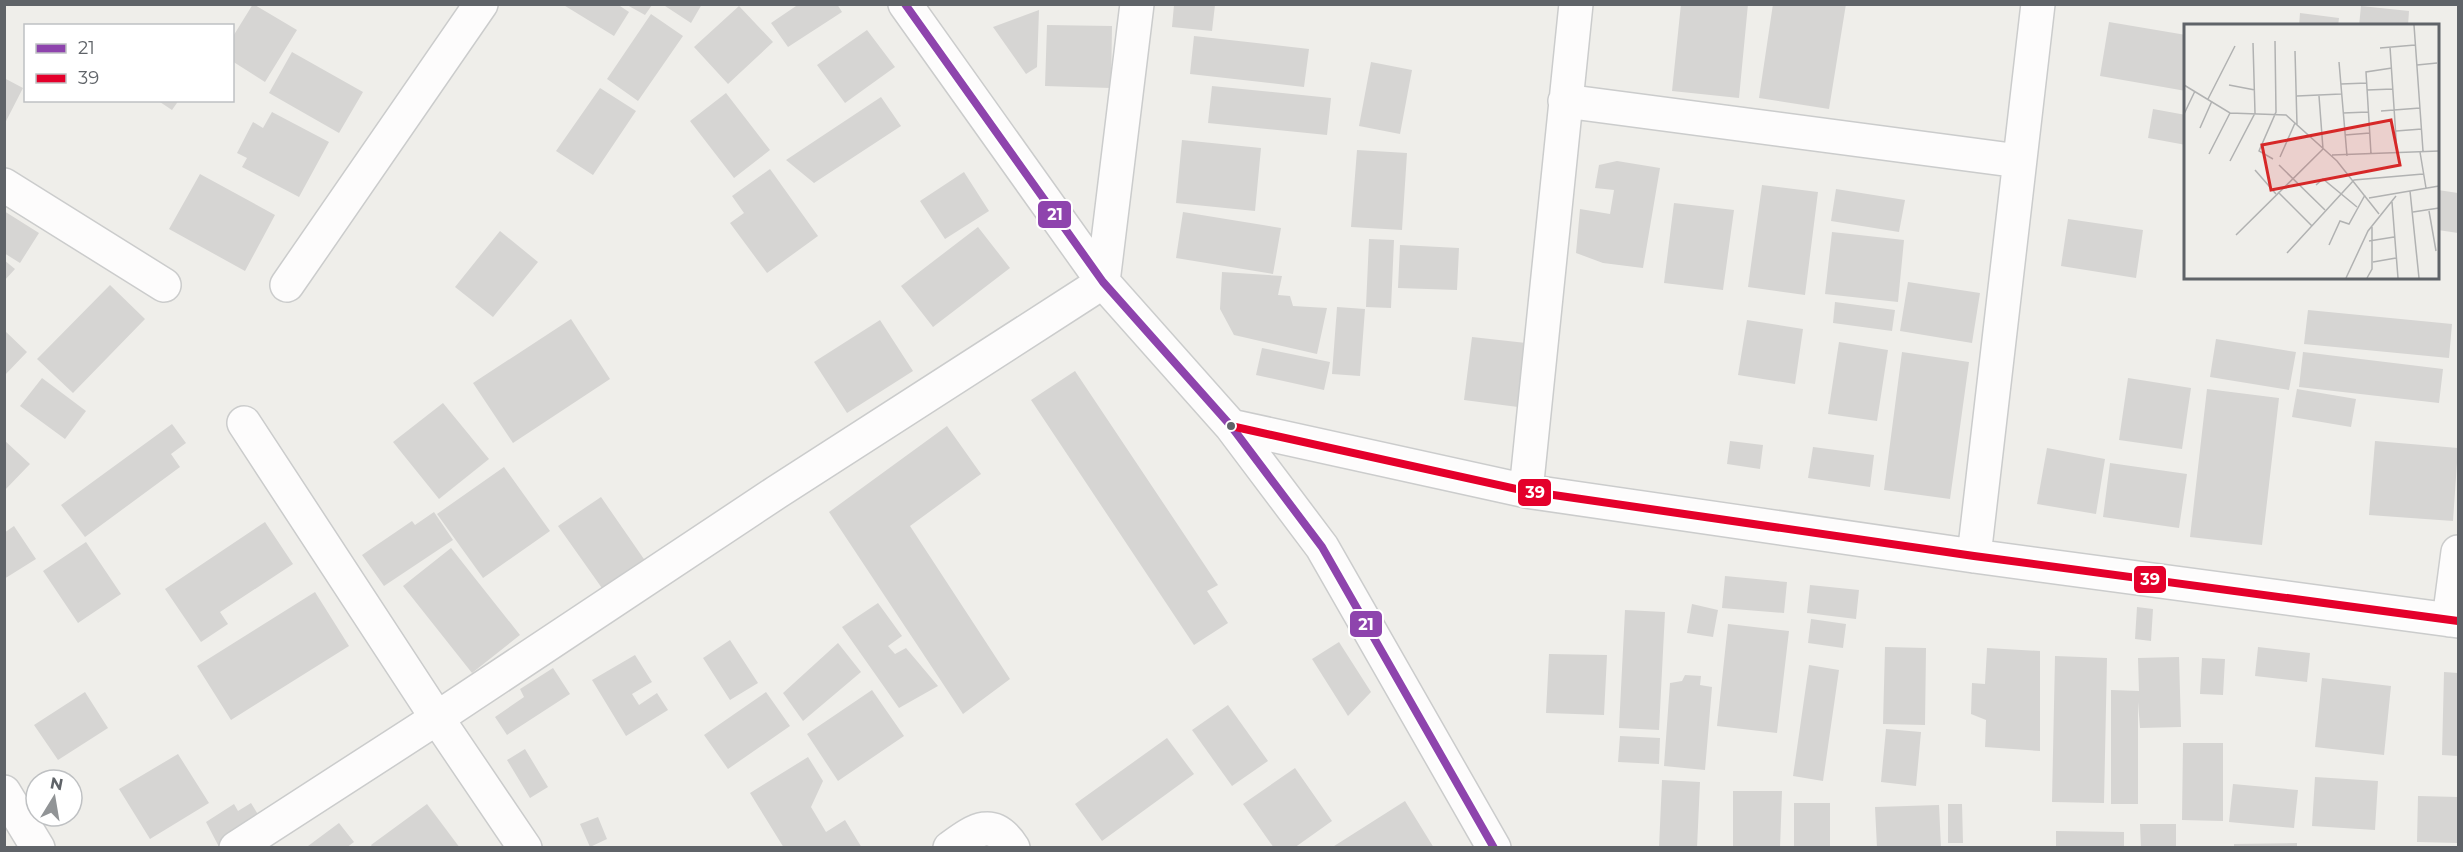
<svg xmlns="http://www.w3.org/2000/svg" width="2463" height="852" font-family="Montserrat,sans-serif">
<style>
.building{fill:#d6d5d3}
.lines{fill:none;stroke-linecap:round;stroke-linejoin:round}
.minor-casing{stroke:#cbcccc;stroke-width:36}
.minor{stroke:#fdfcfc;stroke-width:33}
.bus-1-casing{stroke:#fff;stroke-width:12}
.bus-2-casing{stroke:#fff;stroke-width:12}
.bus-1{stroke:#8e44ad;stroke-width:8}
.bus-2{stroke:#e4002b;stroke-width:8}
.bus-dot{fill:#5f6368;stroke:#fff;stroke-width:2}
.inset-road{fill:none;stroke:#b1b2b2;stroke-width:1.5}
.view{fill:#d62828;fill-opacity:0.15;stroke:#d62828;stroke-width:3}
.inset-edge{fill:none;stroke:#5f6368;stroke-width:3}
.line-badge{stroke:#fff;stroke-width:2}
.badge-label{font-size:16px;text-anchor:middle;font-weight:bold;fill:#fff}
</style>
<rect width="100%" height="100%" fill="#efeeea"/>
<path class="building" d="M253,4L297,30L265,82L232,61V38Z
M562,4H617L629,12L614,36Z
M662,4H702L691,23Z
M799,4H837L842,12L788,47L771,23Z
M1681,4H1748L1739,98L1672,91Z
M1773,4H1846L1829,109L1759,98Z
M627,5H652L645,15Z
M1174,5H1215L1212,31L1172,27Z
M739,6L773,42L728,84L694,47Z
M2361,6L2409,11L2408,26H2359Z
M1039,10L1037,67L1026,74L993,27Z
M2300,13L2339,18L2338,26H2299Z
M651,14L683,36L638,101L607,79Z
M2109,22L2186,35V91L2100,76Z
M1047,25L1112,26L1111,88L1045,86Z
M867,30L895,67L845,103L817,65Z
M1194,36L1309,49L1304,87L1190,74Z
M292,52L363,92L339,133L269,93Z
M1371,62L1412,70L1400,134L1359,126Z
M4,78L23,88L4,125Z
M1212,86L1331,98L1327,135L1208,123Z
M600,88L636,111L593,175L556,151Z
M726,93L770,150L734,178L690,121Z
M881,97L901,126L814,183L786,160Z
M157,100H179L172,110Z
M2153,109L2186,115V145L2148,138Z
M272,112L329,142L299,197L242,167L247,158L237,153L253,122L263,128Z
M1182,140L1261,148L1255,211L1176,203Z
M1357,150L1407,153L1402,230L1351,227Z
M1617,161L1660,168L1643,268L1603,263L1576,253L1580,209L1610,214L1614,190L1595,188L1599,165Z
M770,169L818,236L767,273L730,223L744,213L732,196Z
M964,172L989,211L945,239L920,201Z
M200,174L275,215L245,271L169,229Z
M1762,185L1818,192L1805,295L1748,287Z
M1836,189L1905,200L1899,232L1831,221Z
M2438,190L2458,193V233L2438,230Z
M1674,203L1734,210L1723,290L1664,283Z
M4,211L39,233L20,263L4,253Z
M1183,212L1281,228L1273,274L1176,258Z
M2068,219L2143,230L2136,278L2061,266Z
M978,227L1010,268L933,327L901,286Z
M500,231L538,262L493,317L455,287Z
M1832,232L1904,240L1898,302L1825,294Z
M1369,239L1394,240L1391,308L1366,307Z
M1400,245L1459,248L1457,290L1398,288Z
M4,260L15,269L4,281Z
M1222,272L1282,276L1278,295L1290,296L1293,306L1327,308L1317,354L1234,335L1220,309Z
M1908,282L1980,293L1972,343L1900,331Z
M110,285L145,319L73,393L37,359Z
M1835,302L1895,310L1892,331L1833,323Z
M1337,307L1365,309L1360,376L1332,374Z
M2308,310L2452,324L2449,358L2304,344Z
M571,319L610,379L513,443L473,383Z
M880,320L913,371L847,413L814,362Z
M1747,320L1803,329L1795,384L1738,375Z
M4,330L27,352L4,376Z
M1472,337L1526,343L1518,407L1464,400Z
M2216,339L2296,352L2289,390L2210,377Z
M1839,342L1888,350L1877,421L1828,414Z
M1262,348L1330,362L1324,390L1256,375Z
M1902,352L1969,362L1950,499L1884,490Z
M2303,352L2443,369L2439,403L2299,387Z
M1075,371L1218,585L1207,591L1228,623L1194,645L1031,400Z
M42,378L86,411L65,439L20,406Z
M2128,378L2191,388L2182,449L2119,440Z
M2207,389L2279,398L2262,545L2190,537Z
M2297,389L2356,399L2351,427L2292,417Z
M443,403L489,459L439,499L393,442Z
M172,424L186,443L171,454L180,467L85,537L61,505Z
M947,426L981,474L910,526L1010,679L963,714L829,512Z
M4,440L30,464L4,491Z
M1730,441L1763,445L1760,469L1727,464Z
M2375,441L2458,448L2453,521L2369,515Z
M1813,447L1874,455L1870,487L1808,478Z
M2047,448L2105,459L2096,514L2037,504Z
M2110,463L2187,474L2179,528L2103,517Z
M504,467L550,531L483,578L437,514Z
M601,497L646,562L604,591L558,526Z
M434,512L453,540L384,586L362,555L412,521L415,525Z
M265,522L293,564L220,612L228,624L201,642L165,589Z
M14,526L36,559L4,579V533Z
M86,542L121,594L78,623L43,571Z
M451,548L520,635L472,673L403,586Z
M1725,576L1787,582L1784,613L1722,608Z
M1810,585L1859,590L1856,619L1807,613Z
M315,592L349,646L231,720L197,666Z
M878,603L902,636L888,646L895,654L906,648L938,686L899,708L842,627Z
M1692,604L1718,610L1713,637L1687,633Z
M2137,607L2153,609L2151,641L2135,639Z
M1625,610L1665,612L1659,730L1619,728Z
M1811,619L1846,624L1843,648L1808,643Z
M1728,624L1789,631L1777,733L1717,726Z
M730,640L758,683L730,700L703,658Z
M1339,642L1371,692L1348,716L1312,659Z
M838,643L861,672L803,721L783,693Z
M1885,647L1926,648L1925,725L1883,724Z
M2258,647L2310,653L2307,682L2255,676Z
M1987,648L2040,651V751L1985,747L1986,720L1971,714L1972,683L1985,684Z
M1549,654L1607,655L1604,715L1546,713Z
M635,655L652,682L632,694L639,705L657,693L668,710L626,736L592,680Z
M2055,656L2107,658L2104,803L2052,802Z
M2179,657L2181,727L2140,728L2138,702V804H2111V690L2139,691L2138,658Z
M2202,658L2225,659L2223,695L2200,694Z
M1809,665L1839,670L1823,781L1793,776Z
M553,668L570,694L507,735L495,717L524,697L520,689Z
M2444,672L2458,673V756L2442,755Z
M1685,675L1701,676L1700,685L1712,687L1705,770L1664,766L1670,683L1682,681Z
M2322,678L2391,686L2384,755L2315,747Z
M872,690L904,736L838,781L807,734Z
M85,692L108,728L58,760L34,725Z
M766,692L790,726L728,769L704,735Z
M1228,705L1268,761L1232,786L1192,730Z
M1886,729L1921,732L1916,786L1881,782Z
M1620,736L1660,738L1659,764L1618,762Z
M1167,738L1194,774L1102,841L1075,804Z
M2183,743H2223V821L2182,820Z
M525,749L548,787L530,798L507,760Z
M178,754L209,803L150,839L119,789Z
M808,757L823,781L811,807L826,832L845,820L862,848H784L750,793Z
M1295,768L1332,821L1294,848H1274L1243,804Z
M2315,777L2378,781L2375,830L2312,826Z
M1662,780L1700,782L1697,848H1659Z
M2233,784L2298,790L2294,828L2229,822Z
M1733,791H1782L1780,848H1733Z
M2418,796L2458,797V843L2417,842Z
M1405,801L1434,848H1331Z
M251,803L259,816L251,832L218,845L206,822L234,804L238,811Z
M1794,803H1830V848H1794Z
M427,804L460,848H373L371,845Z
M1948,804H1962L1963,843H1948Z
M1939,805L1941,848H1877L1875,807Z
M598,817L607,839L590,847L580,824Z
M339,823L354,842L346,848H309L308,846Z
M2140,824H2176V848H2141Z
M2056,831L2124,832V848H2056Z
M2297,843V848H2234V844Z"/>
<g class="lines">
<defs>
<path id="minor" d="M905,4L1103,282L1231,426L1322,547L1494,848
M1565,101L2019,161
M4,185L164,285
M287,285L481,4
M244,423L437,718L525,848
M1231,426L1526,491L1974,556L2458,621
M1526,491L1576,4
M1974,556L2038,4
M2449,620L2458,552
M4,792L38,848
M236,848L437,718L777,492L1103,282L1137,4
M950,848C975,830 993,816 1013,848"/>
</defs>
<use href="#minor" class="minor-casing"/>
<use href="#minor" class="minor"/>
<defs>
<path id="bus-1" d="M905,4L1103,282L1231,426L1322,547L1494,848"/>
<path id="bus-2" d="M1231,426L1526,491L1974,556L2458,621"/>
</defs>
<use href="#bus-1" class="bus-1-casing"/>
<use href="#bus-2" class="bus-2-casing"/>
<use href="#bus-1" class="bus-1"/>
<use href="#bus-2" class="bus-2"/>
</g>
<circle class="bus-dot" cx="1231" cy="426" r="5"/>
<g transform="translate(2184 24)">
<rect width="255" height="255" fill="#efeeea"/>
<path class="inset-road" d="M230,1L239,127M206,23L213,129M196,24L231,21M111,27L113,101M155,38L163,132M233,41L253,39M157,60L183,59M0,61L46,89L102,91L153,137L195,190M45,61L71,66M183,66L209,65M113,72L157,70M24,75L51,22M197,87L236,84M159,89L184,88M0,90L11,67M16,104L28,77M212,107L238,105M161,111L186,109M236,128L242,164M25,130L46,89M187,130L182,48L208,44M148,131L255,127M96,133L111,99M89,135L75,127L92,88L91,17M46,137L71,89L69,19M95,141L141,186M71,146L92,170M132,161L139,155L173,183M226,167L235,254M94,168L128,202M185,174L255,162M208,178L214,254M245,187L252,227M229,188L255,184M52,211L139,125L135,72M185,217L210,213M145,221L156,197L165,200L181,171M103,229L170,156L239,150M189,238L212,234M162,254L184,207L212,172M183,254L188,245V203"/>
<path class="view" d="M207,96L216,141L87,166L78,121Z"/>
<rect width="255" height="255" class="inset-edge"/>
</g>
<g class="line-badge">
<rect x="1037" y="200" width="35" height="29" rx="6" fill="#8e44ad"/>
<rect x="1517" y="478" width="35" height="29" rx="6" fill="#e4002b"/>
<rect x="2133" y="565" width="34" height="29" rx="6" fill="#e4002b"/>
<rect x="1349" y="610" width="34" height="28" rx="6" fill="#8e44ad"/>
</g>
<g class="badge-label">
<text x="1055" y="220">21</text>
<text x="1535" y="498">39</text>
<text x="2150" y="585">39</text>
<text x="1366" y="630">21</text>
</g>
<rect width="2463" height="852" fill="none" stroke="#5f6368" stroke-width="12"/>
<rect x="24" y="24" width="210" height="78" fill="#ffffff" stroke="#bfc1c3" stroke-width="1.5"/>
<rect x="36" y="44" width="30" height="9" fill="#8e44ad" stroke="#bfc1c3" stroke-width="1.5"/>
<text x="78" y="54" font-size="18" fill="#5f6368">21</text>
<rect x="36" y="74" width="30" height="9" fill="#e4002b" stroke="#bfc1c3" stroke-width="1.5"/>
<text x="78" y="84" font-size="18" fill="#5f6368">39</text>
<g transform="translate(54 798) rotate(11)"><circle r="28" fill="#ffffff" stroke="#bfc1c3" stroke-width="1.5"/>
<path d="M0-4.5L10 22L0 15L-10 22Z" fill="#919496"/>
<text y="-9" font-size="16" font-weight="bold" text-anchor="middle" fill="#5f6368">N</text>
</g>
</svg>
